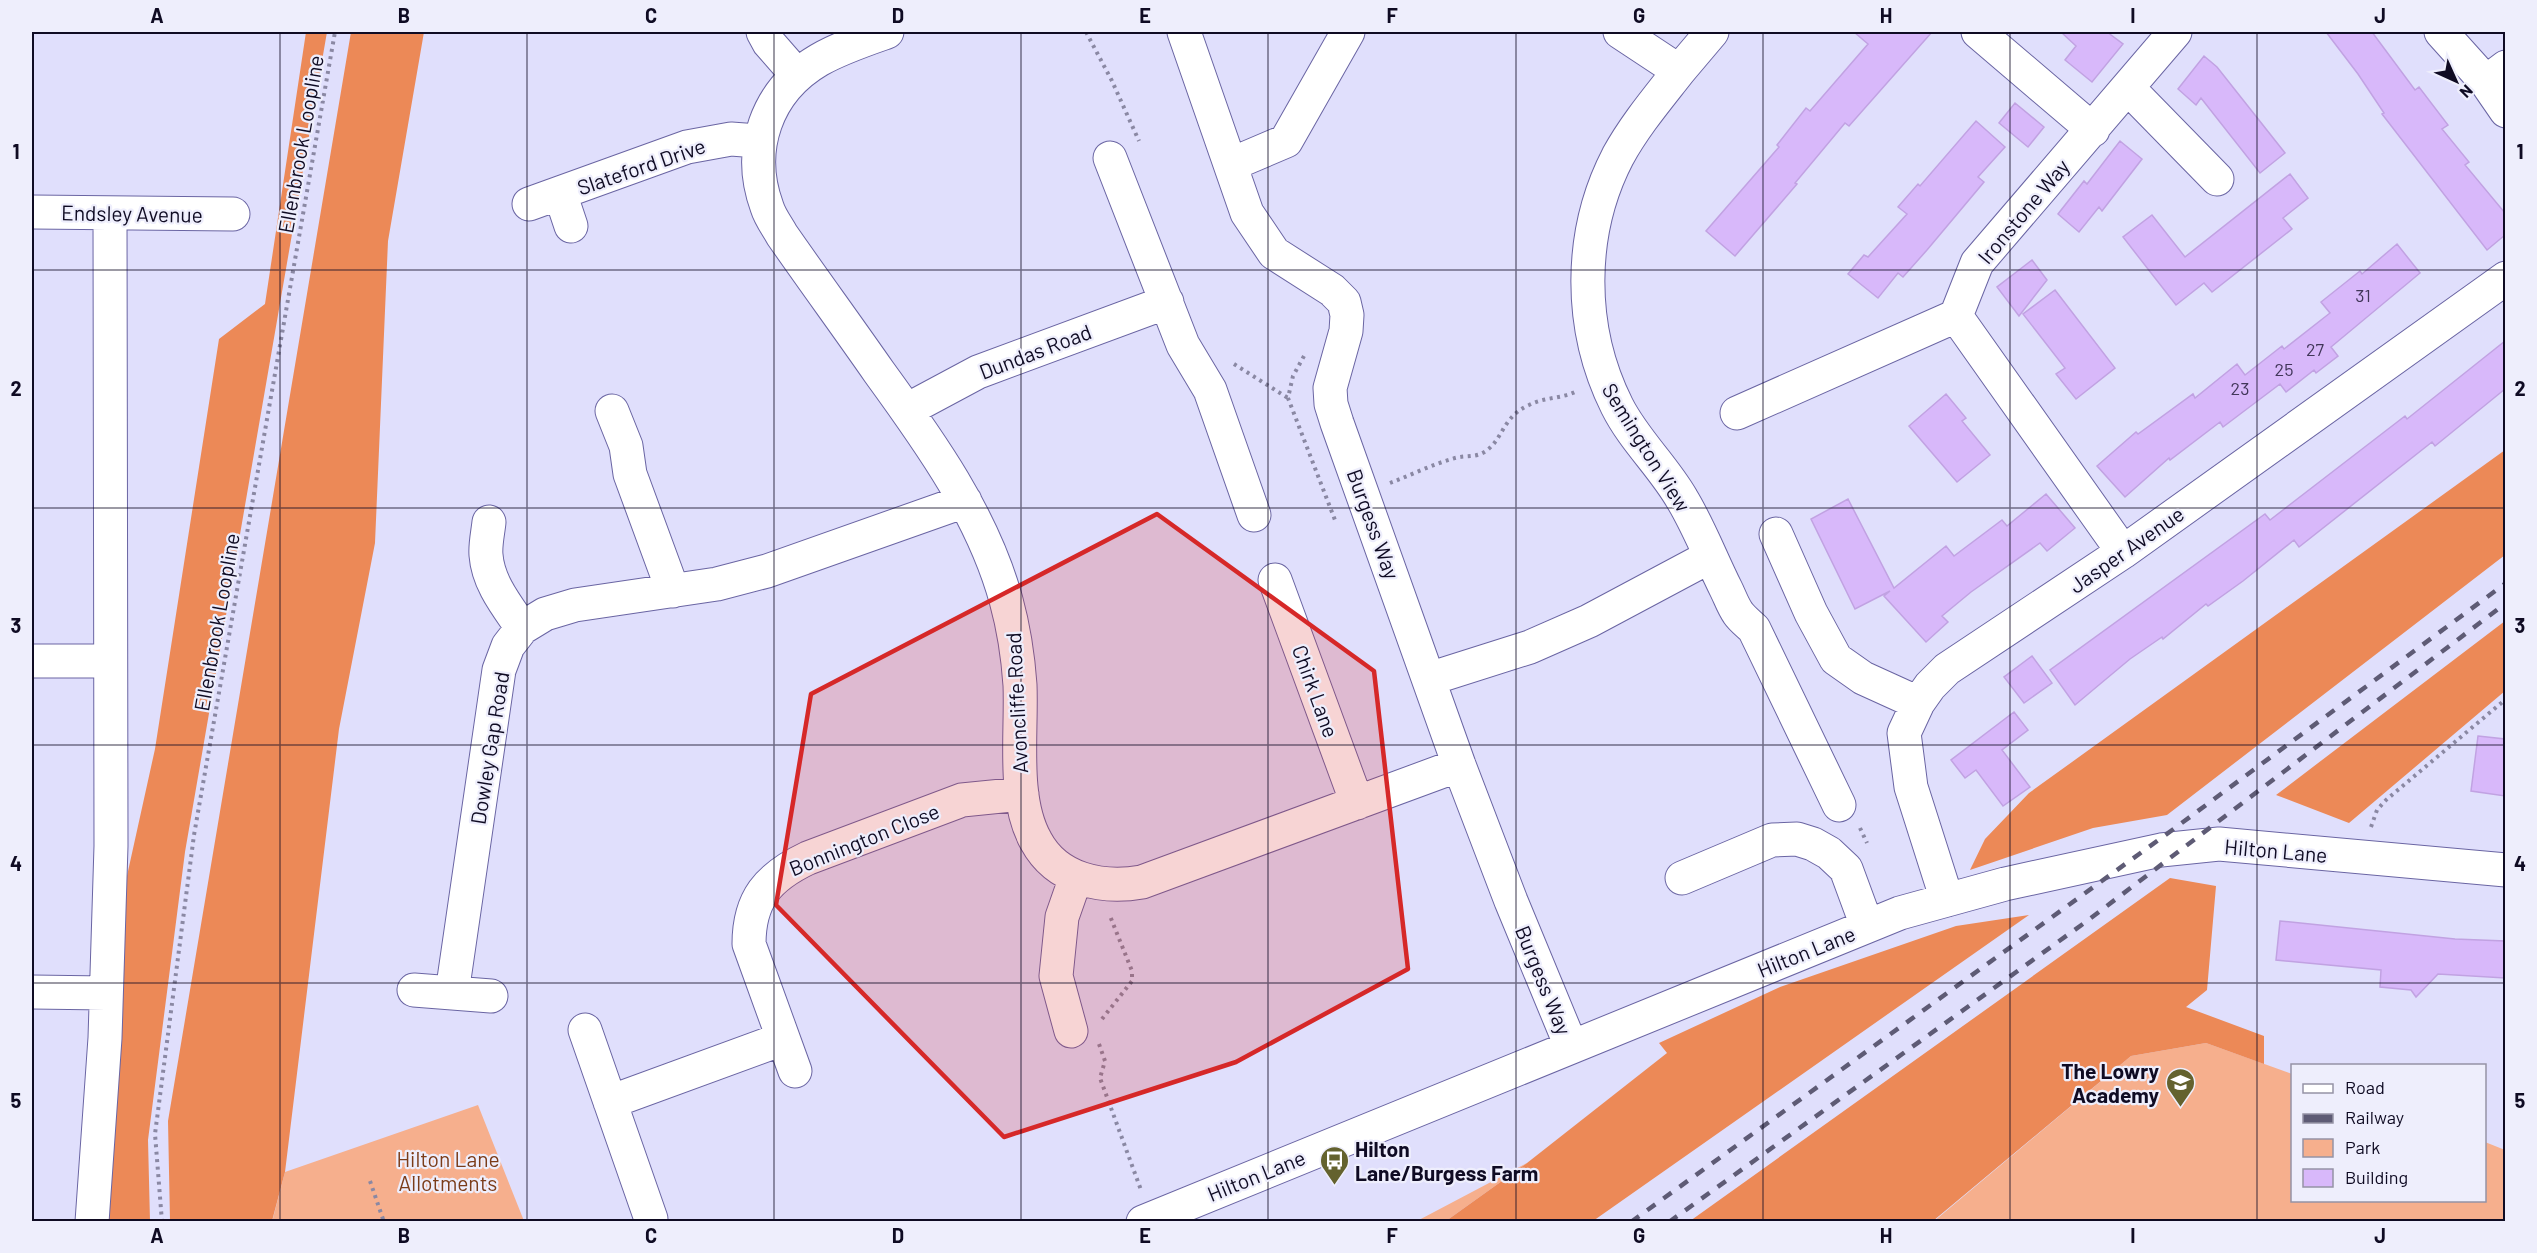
<svg xmlns="http://www.w3.org/2000/svg" width="2537" height="1253" font-family="Barlow,sans-serif">
<style>
.green{fill:#f6af8d}
.forest{fill:#ec8957}
.building{fill:#d8b8fa;stroke:#c1a2e2;stroke-width:1.5}
.lines{fill:none;stroke-linecap:round;stroke-linejoin:round}
.minor-casing{stroke:#6a65a3;stroke-width:35}
.path{stroke:#8a88a3;stroke-width:4;stroke-dasharray:3 4.5;stroke-linecap:butt}
.minor{stroke:#fff;stroke-width:33}
.rail{stroke:#5e5b75;stroke-width:4.5;stroke-dasharray:10 10;stroke-linecap:butt}
.marked{fill:#d62828;fill-opacity:0.2;stroke:#d62828;stroke-width:4.5;stroke-linejoin:round}
.grid{fill:none;stroke:#0f0b23;stroke-width:1.5;stroke-opacity:0.55}
.labels{text-anchor:middle;dominant-baseline:central;stroke-width:4.5;stroke-linejoin:round;paint-order:stroke}
.number-label{font-size:18px;fill:#413659}
.street-label{font-size:21px;fill:#0f0b23;stroke:#eeeefc}
.poi-label{font-size:21px;font-weight:bold;fill:#0f0b23;stroke:#eeeefc;text-anchor:end}
.park-label{font-size:21px;fill:#7b3c19;stroke:#eeeefc}
.neatline{fill:none;stroke:#0f0b23;stroke-width:2}
.grid-label{font-size:20px;text-anchor:middle;font-weight:bold;fill:#0f0b23}
</style>
<rect width="100%" height="100%" fill="#e0dffc"/>
<path class="green" d="M2206,1043L2292,1074V1200H2484L2485,1142L2505,1150V1221L1933,1222L2131,1056Z
M478,1105L524,1221L272,1222L285,1172Z
M1527,1163L1446,1221H1417Z"/>
<path class="forest" d="M306,32H327L185,852L148,1140L150,1221L99,1222L119,912L155,749L219,339L265,304Z
M351,32H424L388,241L375,543L339,729L285,1172L272,1221H170L168,1121Z
M2505,450V555L2167,815L2093,828L1970,870L1985,839L2029,793Z
M2505,621V691L2349,823L2276,795Z
M2170,878L2216,886L2207,990L2186,1007L2264,1036V1064L2206,1043L2131,1056L1933,1221H1690Z
M2029,915L1593,1221H1446L1527,1163L1667,1053L1659,1043L1780,987L1956,926Z"/>
<path class="building" d="M1854,32H1932L1849,126L1845,123L1795,183L1797,184L1735,256L1706,231L1779,147L1777,145L1806,108L1810,111L1868,44Z
M2061,32H2107L2123,44L2092,82L2065,60L2076,46Z
M2326,32H2372L2415,90L2419,87L2448,125L2442,129L2469,162L2465,165L2505,213V235L2487,250L2382,114L2384,113L2358,74Z
M2204,56L2217,67L2285,153L2260,173L2201,98L2196,105L2178,89Z
M2015,103L2044,127L2028,147L1999,123Z
M1976,121L2005,147L1978,177L1984,182L1927,250L1903,277L1898,273L1878,298L1848,274L1864,255L1868,257L1907,214L1898,207L1918,184L1920,186Z
M2120,141L2142,159L2102,211L2099,207L2079,232L2058,214L2084,181L2087,184Z
M2290,174L2308,198L2283,218L2292,229L2212,292L2204,283L2176,305L2123,237L2152,215L2185,257Z
M2397,244L2420,273L2331,347L2338,356L2316,373L2314,370L2286,392L2280,384L2223,427L2220,422L2170,460L2169,458L2125,497L2097,466L2136,432L2138,434L2193,394L2195,398L2237,364L2245,375L2282,346L2284,349L2330,313L2321,302L2360,271L2362,274Z
M2032,260L2047,280L2019,316L1997,287Z
M2055,290L2115,368L2076,399L2056,374L2065,368L2023,314Z
M2505,341V389L2435,446L2432,442L2299,547L2294,540L2243,581L2208,606L2206,604L2163,639L2162,637L2130,659L2075,705L2050,670L2265,514L2270,520L2405,416L2407,419Z
M1946,394L1966,418L1962,421L1990,455L1957,482L1909,426Z
M2046,494L2075,528L2047,551L2040,543L1971,592L1942,616L1948,622L1926,642L1884,596L1890,591L1855,609L1811,519L1848,499L1894,588L1946,546L1954,556L2002,520L2007,526Z
M2032,656L2052,683L2024,703L2004,677Z
M2014,712L2028,730L2002,750L2030,787L2003,806L1976,770L1965,778L1951,760Z
M2478,736L2505,739V796L2471,791Z
M2280,921L2455,939L2505,941V978L2438,974L2416,997L2411,990L2380,987L2381,970L2276,960Z"/>
<g class="lines">
<defs>
<path id="minor" d="M763,32L769,43L797,75
M887,32C864,40 840,48 819,60C766,91 746,150 767,207C770,217 777,226 782,235C814,281 847,326 879,372C930,442 983,516 1006,600C1014,629 1018,656 1020,685C1022,733 1012,799 1036,841C1057,880 1102,889 1142,882L1459,765
M1184,32L1247,213L1274,253L1332,290L1344,302L1347,315L1346,331L1330,388L1331,404L1337,423L1459,765L1511,901L1571,1046
M1620,32L1679,71L1712,32
M1978,32L2093,130
M2441,32L2486,82L2506,67
M1679,71C1658,98 1635,125 1618,156C1578,233 1578,328 1617,406C1634,440 1663,466 1682,499C1699,527 1711,559 1726,589C1730,597 1733,606 1738,613C1742,619 1749,624 1754,629L1839,805
M2486,82L2506,111
M2128,88L2217,179
M1110,158L1183,345L1210,390L1254,515
M1232,164L1286,141L1348,32
M560,193L571,226
M529,204L687,147L731,139L758,141
M32,212L233,214
M907,410L978,372L1167,302
M612,411L626,446L630,474L673,591
M1737,413L1956,316
M489,522C488,532 485,545 486,555C488,583 507,606 522,628
M1776,534L1811,613L1836,659L1863,678L1918,703
M2123,552L1956,316L1977,263L2175,32
M1275,580L1357,803
M32,661H109
M1429,679L1530,647L1589,621L1709,557
M1682,878L1772,840L1797,839L1813,844L1829,853L1846,869L1867,926
M1947,900L1911,787L1904,733L1918,703L1930,686L1947,669L2123,552L2506,278
M414,990L491,996
M32,992L106,993
M452,993L499,670L508,646L522,628L545,614L575,605L717,584L767,571L965,501
M585,1030L651,1219
M1071,1031L1056,976L1062,917L1076,877
M795,1071L749,944C749,899 768,877 808,858L962,800L1022,794
M610,1102L782,1039
M92,1222L105,1038L111,846L110,213
M1143,1222L1900,913L2005,884L2161,850L2219,844L2506,870"/>
</defs>
<use href="#minor" class="minor-casing"/>
<path class="path" d="M1086,32L1112,81L1139,141
M1304,356L1293,376L1288,398L1335,520
M1234,364L1288,398
M1390,483C1411,475 1433,464 1455,458C1466,455 1476,458 1486,451C1504,438 1502,417 1529,405C1544,397 1562,399 1577,391
M2371,827L2377,810L2386,800L2506,699
M1860,828L1867,843
M1102,1019L1132,981V971L1110,916
M1099,1044L1105,1061L1100,1078L1141,1190
M370,1181L384,1222
M162,1222L155,1134L194,835L335,32"/>
<use href="#minor" class="minor"/>
<path class="rail" d="M1631,1222L2175,828L2506,583
M1669,1222L2087,921L2506,603"/>
</g>
<path class="marked" d="M1157,514L1374,671L1408,969L1236,1062L1004,1137L776,905L811,694Z"/>
<path class="grid" d="M280,32V1222M527,32V1222M774,32V1222M1021,32V1222M1268,32V1222M1516,32V1222M1763,32V1222M2010,32V1222M2257,32V1222M32,270H2506M32,508H2506M32,745H2506M32,983H2506"/>
<defs>
<symbol id="school-pin" viewBox="-11 -11 22 30"><path d="M0 17L-7.5 6A9.5 9.5 0 1 1 7.5 6Z" fill="#64622e" stroke="#eeeefc"/><path d="M0-5L7-2L0 1L-7-2ZM-4 1L0 2.5L4 1V4Q0 6-4 4Z" fill="#fff"/></symbol>
<symbol id="bus-pin" viewBox="-11 -11 22 30"><path d="M0 17L-7.5 6A9.5 9.5 0 1 1 7.5 6Z" fill="#64622e" stroke="#eeeefc"/><path d="M-5-6H5V4H4V6H2V4H-2V6H-4V4H-5ZM-3.5-4V0h7V-4ZM-3.5 1.2v1.5H-2V1.2ZM2 1.2v1.5H3.5V1.2Z" fill="#fff"/></symbol>
</defs>
<g fill-rule="evenodd">
<use href="#school-pin" x="2164" y="1066" width="33" height="45"/>
<use href="#bus-pin" x="1318" y="1144" width="33" height="45"/>
</g>
<g class="labels">
<g class="number-label">
<text x="2363" y="295">31</text>
<text x="2315" y="349">27</text>
<text x="2284" y="369">25</text>
<text x="2240" y="388">23</text>
</g>
<g class="street-label">
<text transform="translate(300 144) rotate(-80)">Ellenbrook Loopline</text>
<text transform="translate(641 166) rotate(-19)">Slateford Drive</text>
<text transform="translate(2023 211) rotate(-50)">Ironstone Way</text>
<text transform="translate(132 213) rotate(1)">Endsley Avenue</text>
<text transform="translate(1035 351) rotate(-21)">Dundas Road</text>
<text transform="translate(1647 447) rotate(58)">Semington View</text>
<text transform="translate(1374 524) rotate(70)">Burgess Way</text>
<text transform="translate(2126 549) rotate(-35)">Jasper Avenue</text>
<text transform="translate(216 622) rotate(-80)">Ellenbrook Loopline</text>
<text transform="translate(1316 691) rotate(70)">Chirk Lane</text>
<text transform="translate(1016 703) rotate(-93)">Avoncliffe Road</text>
<text transform="translate(489 748) rotate(-81)">Dowley Gap Road</text>
<text transform="translate(864 839) rotate(-22)">Bonnington Close</text>
<text transform="translate(2276 850) rotate(5)">Hilton Lane</text>
<text transform="translate(1806 951) rotate(-22)">Hilton Lane</text>
<text transform="translate(1544 980) rotate(68)">Burgess Way</text>
<text transform="translate(1256 1175) rotate(-22)">Hilton Lane</text>
</g>
<g class="poi-label">
<text x="2159" y="1070">The Lowry<tspan x="2159" dy="24">Academy</tspan></text>
<text x="1355" y="1148" text-anchor="start">Hilton<tspan x="1355" dy="24">Lane/Burgess Farm</tspan></text>
</g>
<g class="park-label">
<text x="448" y="1158">Hilton Lane<tspan x="448" dy="24">Allotments</tspan></text>
</g>
</g>
<rect width="2537" height="1253" fill="none" stroke="#eeeefc" stroke-width="66"/>
<rect x="2291" y="1064" width="195" height="138" fill="#eeeefc" stroke="#9593a5" stroke-width="1.5"/>
<rect x="2303" y="1084" width="30" height="9" fill="#ffffff" stroke="#9593a5" stroke-width="1.5"/>
<text x="2345" y="1094" font-size="18" fill="#0f0b23">Road</text>
<rect x="2303" y="1114" width="30" height="9" fill="#5e5b75" stroke="#9593a5" stroke-width="1.5"/>
<text x="2345" y="1124" font-size="18" fill="#0f0b23">Railway</text>
<rect x="2303" y="1139" width="30" height="18" fill="#f6af8d" stroke="#9593a5" stroke-width="1.5"/>
<text x="2345" y="1154" font-size="18" fill="#0f0b23">Park</text>
<rect x="2303" y="1169" width="30" height="18" fill="#d8b8fa" stroke="#9593a5" stroke-width="1.5"/>
<text x="2345" y="1184" font-size="18" fill="#0f0b23">Building</text>
<g transform="translate(2456 81) rotate(135)" stroke="#eeeefc" stroke-width="4.5" paint-order="stroke">
<path d="M0-4.5L10 22L0 15L-10 22Z" fill="#0f0b23"/>
<text y="-9" font-size="16" font-weight="bold" text-anchor="middle" fill="#0f0b23">N</text>
</g>
<rect x="33" y="33" width="2471" height="1187" class="neatline"/>
<g class="grid-label">
<text x="157" y="23">A</text>
<text x="404" y="23">B</text>
<text x="651" y="23">C</text>
<text x="898" y="23">D</text>
<text x="1145" y="23">E</text>
<text x="1392" y="23">F</text>
<text x="1639" y="23">G</text>
<text x="1886" y="23">H</text>
<text x="2133" y="23">I</text>
<text x="2380" y="23">J</text>
<text x="16" y="159">1</text>
<text x="2520" y="159">1</text>
<text x="16" y="396">2</text>
<text x="2520" y="396">2</text>
<text x="16" y="633">3</text>
<text x="2520" y="633">3</text>
<text x="16" y="871">4</text>
<text x="2520" y="871">4</text>
<text x="16" y="1108">5</text>
<text x="2520" y="1108">5</text>
<text x="157" y="1243">A</text>
<text x="404" y="1243">B</text>
<text x="651" y="1243">C</text>
<text x="898" y="1243">D</text>
<text x="1145" y="1243">E</text>
<text x="1392" y="1243">F</text>
<text x="1639" y="1243">G</text>
<text x="1886" y="1243">H</text>
<text x="2133" y="1243">I</text>
<text x="2380" y="1243">J</text>
</g>
</svg>
